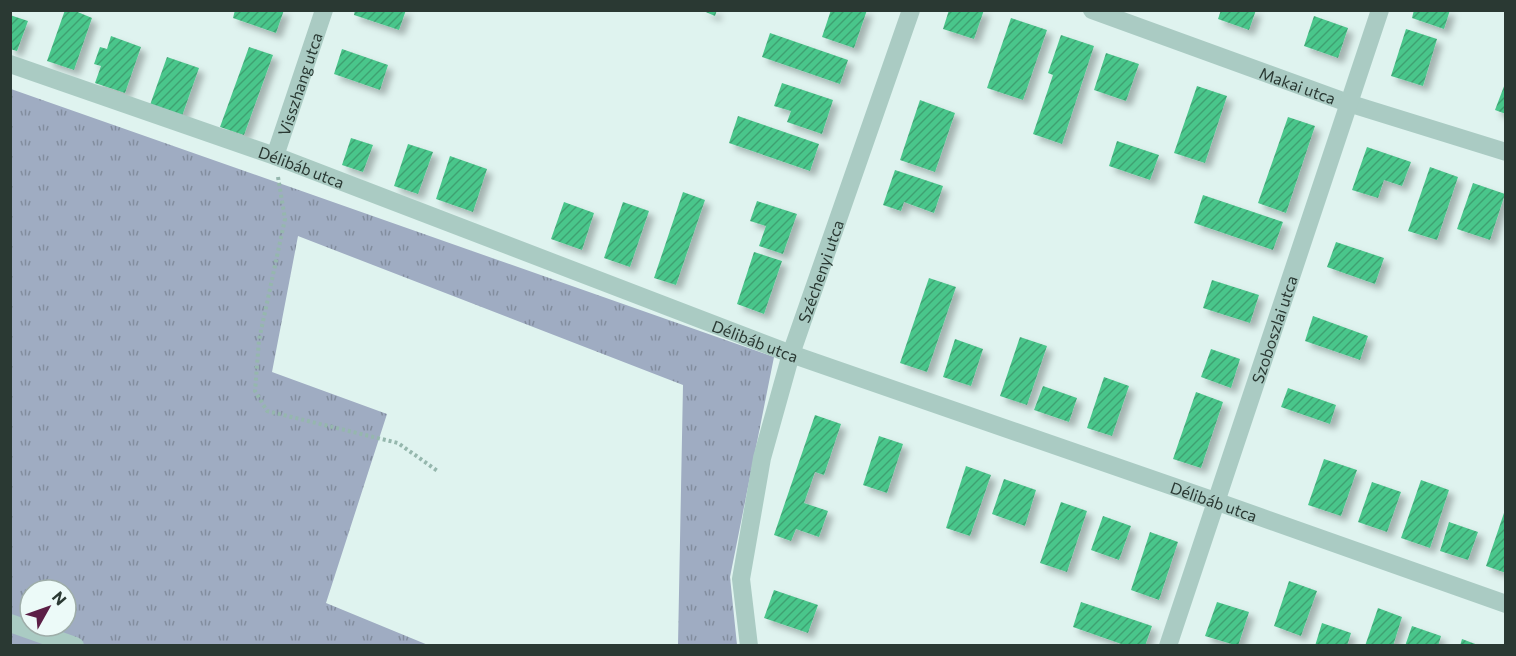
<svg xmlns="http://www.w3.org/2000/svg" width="1516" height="656" font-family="Commissioner,sans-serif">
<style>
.grass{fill:url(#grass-tufts);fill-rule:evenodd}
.building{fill:url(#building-hatch);filter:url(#shadow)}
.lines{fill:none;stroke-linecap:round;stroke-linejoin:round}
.path{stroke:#95b7ad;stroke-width:4;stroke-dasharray:3 3;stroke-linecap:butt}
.minor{stroke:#aacbc3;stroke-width:18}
.labels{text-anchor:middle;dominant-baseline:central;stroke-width:4.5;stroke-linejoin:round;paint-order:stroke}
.street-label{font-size:16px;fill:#2a3933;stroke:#ecfaf8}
</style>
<defs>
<pattern id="grass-tufts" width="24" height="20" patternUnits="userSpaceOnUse" patternTransform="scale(1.5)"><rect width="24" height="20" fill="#9facc2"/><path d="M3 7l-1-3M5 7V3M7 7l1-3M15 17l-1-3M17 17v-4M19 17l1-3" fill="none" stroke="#828d9e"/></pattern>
<pattern id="building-hatch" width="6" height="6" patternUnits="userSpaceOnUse" patternTransform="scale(1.5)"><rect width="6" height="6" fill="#4ac68b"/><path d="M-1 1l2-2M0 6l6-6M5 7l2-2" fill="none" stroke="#3ea272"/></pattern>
<filter id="shadow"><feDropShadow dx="5.5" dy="5.5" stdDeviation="3" flood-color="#0004"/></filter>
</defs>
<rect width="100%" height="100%" fill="#dff3ef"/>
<path class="grass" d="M11,89L774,357L730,577L737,645H678L683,385L298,236L272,372L387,414L326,603L428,645L11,646ZM30,590H66V626H30Z"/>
<path class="building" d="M65,10H73L92,18L74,70L47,61Z
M235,10H284L276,33L233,18Z
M355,10H406L399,30L354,15Z
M701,10H717L715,16Z
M831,10H867L854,48L822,37Z
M949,10H984L974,39L943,29Z
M1221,10H1256L1249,30L1218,19Z
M1414,10H1450L1444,29L1412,18Z
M10,15L28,21L17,51L10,49Z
M1314,16L1348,28L1338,58L1304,46Z
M1011,18L1047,30L1023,100L987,88Z
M1406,29L1437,39L1423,86L1391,76Z
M770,33L848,60L840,84L762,57Z
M1061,35L1094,46L1062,144L1033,134L1053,75L1048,73Z
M111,36L141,47L125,93L95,83L101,66L94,64L100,47L107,49Z
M249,47L273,55L244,135L220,127Z
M342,49L388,65L380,90L334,74Z
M1106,53L1139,64L1126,101L1094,90Z
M167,57L199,68L182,116L150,105Z
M1506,81V114L1495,110Z
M782,83L833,100L822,134L787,122L791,111L774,106Z
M1197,86L1227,96L1205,163L1174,153Z
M920,100L955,113L935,172L900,160Z
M738,116L819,144L810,171L729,143Z
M1288,117L1315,126L1286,213L1258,203Z
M351,138L373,145L363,172L342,165Z
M1117,141L1159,155L1150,180L1109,166Z
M408,144L433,152L418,194L394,186Z
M1367,147L1411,162L1402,186L1384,180L1378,198L1352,190Z
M450,156L487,169L473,212L436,199Z
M1430,167L1458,177L1437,240L1408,231Z
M895,170L943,186L934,213L904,202L901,211L883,205Z
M1473,183L1505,194L1490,240L1457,229Z
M683,192L705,200L676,285L654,278Z
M1203,195L1283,222L1273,250L1194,223Z
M757,201L797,214L783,254L759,246L766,226L750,221Z
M564,202L594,213L582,250L551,239Z
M623,202L649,211L630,267L604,258Z
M1336,242L1384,258L1375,284L1327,267Z
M754,252L782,261L764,314L737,304Z
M929,278L956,287L927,372L900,363Z
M1212,280L1259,295L1250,323L1203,308Z
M1313,316L1368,336L1360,360L1305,341Z
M1020,337L1047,346L1027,405L1000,396Z
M955,339L983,349L971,386L943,377Z
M1211,349L1240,359L1231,388L1201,377Z
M1104,377L1129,386L1112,436L1087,428Z
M1043,386L1077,398L1069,422L1034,410Z
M1288,388L1336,405L1330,424L1281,407Z
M1196,392L1223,402L1201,468L1173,459Z
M815,415L841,424L824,475L815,472L804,503L828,511L819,537L796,529L791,541L774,535Z
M879,436L903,444L887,493L863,485Z
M1324,459L1357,470L1341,516L1308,505Z
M966,466L991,475L970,536L946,528Z
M1004,479L1036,490L1025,526L992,514Z
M1421,480L1449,490L1430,548L1401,538Z
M1372,482L1401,492L1387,532L1358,522Z
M1061,502L1087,511L1067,572L1040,563Z
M1505,510H1506V573L1486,566Z
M1103,516L1131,526L1119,560L1091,550Z
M1449,522L1478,532L1468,560L1440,551Z
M1150,532L1178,542L1159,600L1131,590Z
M1289,581L1317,591L1301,636L1274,626Z
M774,590L818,605L808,633L764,618Z
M1081,602L1152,626L1145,646H1127L1073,627Z
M1217,602L1249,612L1238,646L1205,636Z
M1378,608L1402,617L1393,646H1365Z
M1322,623L1351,633L1347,646H1315Z
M1412,626L1441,636L1438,646H1405Z
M1462,639L1478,645V646H1460Z"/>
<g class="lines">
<path class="path" d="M278,177L285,219L259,340L255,391L267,411L398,443L439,472"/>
<g class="minor">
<path id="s1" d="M1092,10L1348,103L1506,152"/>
<path id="s2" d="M10,64L275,156L791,354L1215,501L1506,604"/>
<path id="s3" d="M275,156L324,10"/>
<path d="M10,623L75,646"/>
<path id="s4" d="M749,646L741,579L762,458L791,354L911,10"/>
<path id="s5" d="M1168,646L1380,10"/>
</g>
</g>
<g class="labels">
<g class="street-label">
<text stroke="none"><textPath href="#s3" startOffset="76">Visszhang utca</textPath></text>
<text stroke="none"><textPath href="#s1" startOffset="219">Makai utca</textPath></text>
<text stroke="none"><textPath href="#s2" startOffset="309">Délibáb utca</textPath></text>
<text stroke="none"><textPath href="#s4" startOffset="386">Széchenyi utca</textPath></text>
<text stroke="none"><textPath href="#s5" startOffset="334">Szoboszlai utca</textPath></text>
<text stroke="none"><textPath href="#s2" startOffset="795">Délibáb utca</textPath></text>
<text stroke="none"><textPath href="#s2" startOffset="1281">Délibáb utca</textPath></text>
</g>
</g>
<rect width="1516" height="656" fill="none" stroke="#2a3933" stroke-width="24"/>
<g transform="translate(48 608) rotate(50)"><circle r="28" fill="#ecfaf8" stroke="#9eada9" stroke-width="1.5"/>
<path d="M0-4.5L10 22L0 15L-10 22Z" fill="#5b1f46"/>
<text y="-9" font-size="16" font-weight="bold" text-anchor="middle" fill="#2a3933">N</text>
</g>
</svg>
